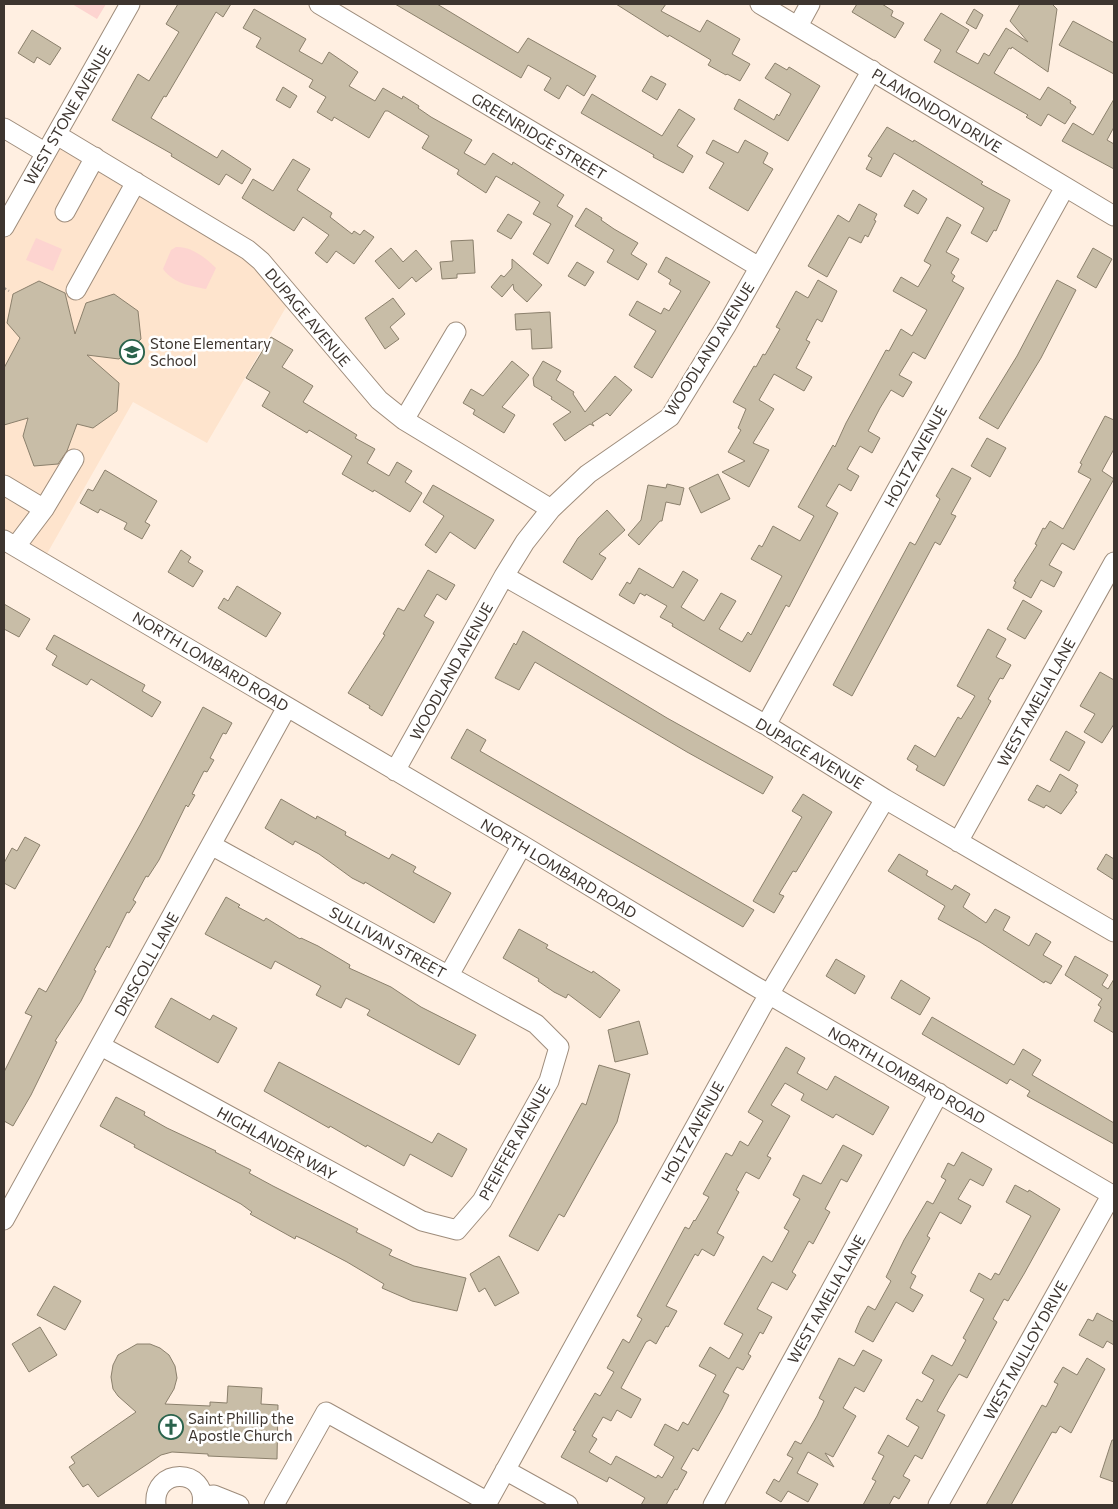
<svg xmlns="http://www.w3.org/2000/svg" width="1118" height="1509" font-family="Commissioner,sans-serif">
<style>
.built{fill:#fee4cd}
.green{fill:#fdd4d0}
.building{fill:#c8bda7;stroke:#8b806c}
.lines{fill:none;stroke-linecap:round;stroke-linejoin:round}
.minor-casing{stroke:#9e8c7b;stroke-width:21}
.path{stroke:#aea197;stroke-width:2.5;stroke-dasharray:2.5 2.5;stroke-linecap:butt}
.minor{stroke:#fff;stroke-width:19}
.labels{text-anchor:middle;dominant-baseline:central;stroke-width:5;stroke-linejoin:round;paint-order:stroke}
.street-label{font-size:15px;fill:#3d352f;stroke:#fff}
.poi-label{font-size:15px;fill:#3d352f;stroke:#fff;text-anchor:start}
</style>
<rect width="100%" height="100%" fill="#ffefe1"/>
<path class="built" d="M56,138L248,255L289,302L207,443L133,402L44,559L4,535V232Z"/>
<path class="green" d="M72,4H106L97,19Z
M36,238L62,249L53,271L26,260Z
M176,247C191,246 206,258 216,268L206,289C190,286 173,283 163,269L171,250Z"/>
<path class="building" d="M178,4H231L223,17L216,12L166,97L164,96L151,118L217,158L222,150L251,169L242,184L226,174L219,185L171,156L172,154L112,120L138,74L149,81L179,32L166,24Z
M395,4H437L518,53L528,38L596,76L584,96L567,85L559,99L544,90L551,78L528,65L521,78Z
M616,4H666L661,11L700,32L707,20L740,39L732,54L750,64L740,81L727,74L726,75L708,65L711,60L669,35L668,37Z
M857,4H882L893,11L891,16L904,23L895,38L852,12Z
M1020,4H1052L1057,9L1048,72L1012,47L1011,49L1009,48L994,73L1040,100L1048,87L1071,101L1070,103L1076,107L1065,124L1048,114L1041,126L1026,117L1028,115L934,62L941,50L924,40L941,13L969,30L956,52L978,64L984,53L989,56L1006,28L1028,42L1010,21Z
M254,9L306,39L299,51L322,64L329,52L358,72L349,86L375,101L383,88L402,99L403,96L419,106L418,108L431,117L472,140L464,153L485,165L493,153L512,165L513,162L564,195L557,206L573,216L548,264L533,254L551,224L533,214L540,202L496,176L486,193L457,174L459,170L422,148L429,136L388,111H385L369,138L334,117L332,121L317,112L326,97L309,87L313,80L256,47L261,38L243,28Z
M974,9L983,15L976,29L966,23Z
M1073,21L1114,43V74L1059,45Z
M32,30L61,48L50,65L37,57L34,63L18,53Z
M775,63L787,70L789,67L820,86L788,141L734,109L739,99L774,120L777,114L779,116L791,94L765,78Z
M651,76L666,84L657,100L642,91Z
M283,87L297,96L290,108L276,100Z
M592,94L662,136L679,109L695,119L677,146L693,156L683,173L653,157L654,155L581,113Z
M1114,99V127L1107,140L1114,144V169L1062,141L1073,123L1093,135Z
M887,127L913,142L914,140L983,182L981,184L1010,200L996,231L994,230L987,242L971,233L984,208L894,153L881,177L866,169L872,158L868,156Z
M713,140L738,153L745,140L768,153L763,163L773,169L748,211L709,188L724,163L706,153Z
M293,159L310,169L297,190L332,213L330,217L352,234L354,231L360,235L364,230L374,237L354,264L336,251L327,263L315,253L329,235L303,217L294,231L242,198L253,179L273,191Z
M913,190L927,199L918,214L904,206Z
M859,204L877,214L874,220L876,221L868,237L865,235L861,243L849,237L827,277L808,266L838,215L849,222Z
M586,208L602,218L601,220L614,229L638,243L631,254L647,264L638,280L607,262L614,250L575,226Z
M508,214L522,222L511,239L497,231Z
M947,217L961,225L946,252L959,259L951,273L955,276L952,281L964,288L925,359L913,352L899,375L912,382L903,397L891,390L880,408L868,431L880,438L872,453L860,446L847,469L859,476L851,491L839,484L826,506L838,513L789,607L786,605L750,672L672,626L673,624L660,617L667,606L646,594L645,596L640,593L634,604L619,595L627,582L630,584L639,568L673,588L683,571L698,580L681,607L704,621L721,593L736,601L719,629L742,642L748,632L751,635L782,576L751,559L759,545L762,547L773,526L800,541L814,516L798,507L833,445L835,447L846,423L886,350L889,351L901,329L912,336L927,310L893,291L901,277L918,287L931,265L924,261Z
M473,240L475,273L457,274V278L442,279L440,262L453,261L451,241Z
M391,248L403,262L416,250L432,269L416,282L412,277L399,289L375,261Z
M1093,248L1112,259L1096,288L1077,277Z
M666,257L710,282L652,378L634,367L656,331L629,315L637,301L661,314L664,308L669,311L681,291L669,284L671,280L658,272Z
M512,259L542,285L527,302L514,290L513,284L502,297L491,287L501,275L504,277L512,268Z
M577,262L594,272L585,286L568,276Z
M818,280L837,291L822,322L817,319L806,340L810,342L796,368L812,377L804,391L774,374L759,400L774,409L753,443L769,450L749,487L722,472L745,461L728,452L741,430L738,428L746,409L733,402L754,366L756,367L763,354L765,355L780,329L776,327L796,291L808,298Z
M1057,280L1076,290L1041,358L998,429L979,418L1017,356Z
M39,281L65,293L75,334L86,303L114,294L138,311L141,339L119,359L87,355L119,383L117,411L93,428L77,424L67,451L58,464L34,466L23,436L28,418L4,425V368L20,338L7,323L13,294Z
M393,298L405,314L390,327L399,339L385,349L365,318Z
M550,312L552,348L532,349L531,329L516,330L515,314Z
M271,337L293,350L282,367L313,386L303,402L357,435L355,438L375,449L367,463L389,476L397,462L412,471L405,482L422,493L410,512L374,490L373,492L342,474L352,456L309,430L307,433L262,406L270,392L246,378Z
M512,361L529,375L502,407L515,415L504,433L473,414L475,410L463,403L471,389L483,396Z
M543,361L561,371L556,380L574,392L573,394L585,412L615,376L632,390L610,416L607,413L592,423L594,426L590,424L565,441L553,424L571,412L551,399L552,397L534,386L533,378Z
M1105,416L1114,420V449L1102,471L1114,479L1074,550L1062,543L1049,565L1062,572L1054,587L1041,580L1031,598L1013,588L1016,582L1014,581L1037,545L1035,544L1043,528L1045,529L1050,521L1063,529L1091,479L1078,472L1082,464L1080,463Z
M987,438L1006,448L990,477L971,466Z
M952,468L971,478L951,514L956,516L940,545L935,542L852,696L833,685L910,542L915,545L940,499L936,496Z
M105,470L157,501L145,522L150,525L142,539L124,529L127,523L100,509L98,513L80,503L88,489L93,491Z
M718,474L730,499L701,513L689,488Z
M667,484L684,488L680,505L666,502L662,521H660L639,545L628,535L641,520L648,485L666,488Z
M433,485L494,520L475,549L450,532L436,553L425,545L444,516L423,502Z
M607,510L625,530L599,554L606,558L592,580L563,562L578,538Z
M181,550L191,557L188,562L203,571L193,587L168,572Z
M428,570L455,585L446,600L437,594L424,616L434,622L382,716L369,708L370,706L348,693L385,635L383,634L398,608L404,611Z
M237,586L281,613L266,637L218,608L224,598L228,601Z
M1023,600L1042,611L1025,639L1007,629Z
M4,604L30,619L19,637L4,629Z
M988,629L1006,639L996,657L1011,665L1003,679L1000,678L988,699L991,701L944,786L916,770L918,766L907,759L915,745L935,757L958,717L961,719L975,696L957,686Z
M523,631L667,718L773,777L763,794L687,752L535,662L519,690L495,678L514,643L516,645Z
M54,635L145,685L142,691L161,702L152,717L91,679L87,685L52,665L57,656L46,649Z
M1100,672L1114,680V724L1102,743L1084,732L1095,714L1080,706Z
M203,707L232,723L226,734L223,733L210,758L214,760L207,772L204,771L192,794L195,795L188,807L186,805L159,860L148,877L146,876L133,900L136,902L129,913L127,912L109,948L107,946L94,970L96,971L81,1001L55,1041L57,1042L31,1095L13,1126L4,1121V1072L32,1016L25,1013L39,988L46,992L140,825Z
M467,729L486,740L480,751L754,910L743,927L451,758Z
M1066,731L1085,742L1069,771L1050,760Z
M1060,774L1078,785L1075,791L1077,792L1061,814L1046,805L1044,808L1028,800L1037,785L1050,792Z
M803,794L832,812L796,872L793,871L779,894L784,896L774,913L753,901L802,817L792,811Z
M281,799L316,819L317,816L346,832L345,835L389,859L392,854L416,867L413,872L451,893L434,923L365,882L364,884L352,878L319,854L295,841L293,845L265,828Z
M25,837L40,845L15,889L4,883V863L12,848L17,851Z
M899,854L928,871L926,875L952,890L955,885L970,894L963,907L986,923L995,909L1010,917L1003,930L1029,946L1036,933L1051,942L1043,955L1062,966L1051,984L1045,981L1044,983L980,942L938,919L945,906L888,871Z
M1106,854L1114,859V880L1097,869Z
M226,897L240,905L238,907L264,921L266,918L300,939L301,938L318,946L350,965L349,968L391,987L421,1007L476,1035L459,1065L367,1015L370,1010L346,998L341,1008L316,995L321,986L275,961L271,969L205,934Z
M519,929L548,945L546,948L592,973L593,971L620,990L600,1018L568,994L566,998L554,992L538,981L539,979L503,958Z
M1075,956L1108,975L1102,985L1108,989L1114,979V1033L1094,1021L1101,1007L1098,1005L1102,999L1065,975Z
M836,959L865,976L855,994L826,976Z
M901,980L930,998L920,1015L891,998Z
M171,998L210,1020L213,1015L237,1028L218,1063L155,1027Z
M932,1017L1014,1065L1023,1049L1041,1060L1032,1075L1114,1123V1144L1027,1096L1030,1091L1010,1079L1007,1084L922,1034Z
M639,1021L648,1054L615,1062L608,1030Z
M786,1047L805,1058L797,1073L827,1090L835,1076L889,1107L873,1135L836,1114L833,1118L801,1100L804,1094L785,1083L771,1105L790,1116L767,1156L771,1158L759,1179L746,1172L736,1190L739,1192L717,1233L724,1237L714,1256L702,1249L698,1256L695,1254L666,1306L677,1311L668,1327L666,1326L656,1344L650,1340L646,1342L621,1388L641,1399L631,1418L617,1410L611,1421L603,1417L592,1436L597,1439L589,1452L611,1465L616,1456L656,1478L658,1475L662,1478L674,1457L654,1445L665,1424L678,1431L683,1422L688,1425L716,1375L699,1366L710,1347L729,1359L743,1334L724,1324L763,1256L772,1262L789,1231L784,1228L800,1199L793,1195L803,1175L821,1184L843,1145L862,1155L847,1182L841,1179L825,1209L830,1212L813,1244L809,1241L792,1272L796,1275L787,1290L772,1282L757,1309L772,1317L763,1334L760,1332L748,1354L751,1356L743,1370L737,1367L723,1392L729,1395L722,1409L698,1451L693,1448L681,1469L687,1472L677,1490L675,1489L666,1505H641L645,1498L609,1477L607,1482L561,1457L576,1431L573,1430L595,1393L600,1396L614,1372L607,1368L623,1339L629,1343L642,1319L637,1316L685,1227L689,1229L694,1220L695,1221L709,1197L703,1194L726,1153L732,1156L740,1141L748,1146L763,1121L748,1112Z
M279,1062L432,1143L438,1133L467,1149L452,1177L410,1154L404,1166L367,1145L366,1147L330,1126L329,1128L264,1091Z
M599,1065L630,1074L617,1122L564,1217L559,1214L538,1251L509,1236L582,1103L586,1105Z
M116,1097L145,1112L144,1115L167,1128L216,1151L215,1152L251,1170L249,1173L273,1186L358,1229L356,1232L392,1250L389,1255L414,1266L466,1278L457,1311L412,1301L382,1288L384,1284L347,1262L305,1240L296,1236L295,1239L250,1214L252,1212L241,1204L134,1147L135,1145L100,1126Z
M962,1152L992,1169L983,1186L970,1179L958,1199L971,1206L961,1224L940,1212L927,1236L930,1238L911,1273L916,1276L910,1288L923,1295L913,1312L896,1302L873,1342L855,1332L861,1318L868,1306L875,1310L891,1281L886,1277L904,1240L927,1201L933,1204L946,1180L941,1177L948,1163L954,1166Z
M1015,1185L1028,1192L1029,1190L1060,1209L1024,1274L1008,1301L1004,1299L993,1319L997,1322L967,1378L959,1374L950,1388L937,1411L945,1415L922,1459L915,1455L903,1476L910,1480L899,1499L894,1496L889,1505H863L876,1481L872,1479L884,1456L878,1453L888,1435L908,1447L919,1427L906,1419L917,1399L922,1402L934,1380L922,1373L932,1355L952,1366L966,1340L963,1338L984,1299L970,1291L979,1273L991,1280L995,1273L999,1275L1031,1216L1006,1202Z
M499,1256L519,1293L495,1306L485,1288L479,1292L470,1274Z
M54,1286L81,1301L65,1330L37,1315Z
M1097,1313L1114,1322V1345L1107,1341L1103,1348L1079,1335L1088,1319L1093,1321Z
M40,1327L57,1355L29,1372L12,1344Z
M137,1344H150L160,1348L169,1355L175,1366L177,1378L174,1389L165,1404L210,1406V1402L227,1403L228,1386L262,1388L261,1404L278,1405L277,1459L208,1456V1454L172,1452L161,1455L98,1497L88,1484L83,1487L69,1467L75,1463L71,1457L136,1412L118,1396L113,1389L111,1377L113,1365L118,1355Z
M863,1350L882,1360L864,1392L855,1387L843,1408L856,1416L833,1457L825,1453L834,1467L808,1452L797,1473L818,1484L808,1502L788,1491L781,1502L766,1493L774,1479L779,1482L793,1458L787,1455L795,1441L801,1444L817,1416L824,1401L819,1398L839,1358L854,1366Z
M1087,1358L1105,1369L1071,1433L1060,1426L1056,1433L1052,1432L1011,1505H986L1042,1405L1046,1407L1058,1384L1054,1382L1063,1367L1077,1375Z
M1112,1440H1114V1482L1100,1477Z"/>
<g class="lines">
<defs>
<path id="minor" d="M319,4L759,267
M760,4L1114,216
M798,26L810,4
M4,128L46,153
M57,135L248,250L261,261L379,400L404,420L551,509
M65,212L95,157
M4,227L130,4
M76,290L136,182
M404,420L456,332
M4,485L44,509
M4,540L522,845L753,985L1114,1196
M16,546L44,509L74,459
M504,576L766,725L885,799L1114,932
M766,725L1065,187
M395,771L504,576L525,542L551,509L588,474L670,417L726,326L872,70
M958,842L1114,562
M449,975L522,845
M101,1046L422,1221L457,1230L482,1201L549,1081L559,1047L536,1024L211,845
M4,1220L287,707
M505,1470L568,1505
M203,1496L214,1495L239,1505
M156,1505C152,1467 208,1467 202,1505
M274,1505L326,1412L488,1502
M486,1505L761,1008L885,799
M713,1505L939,1093
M938,1505L1112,1194"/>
</defs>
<use href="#minor" class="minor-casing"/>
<path class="path" d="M4,288L9,291"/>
<use href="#minor" class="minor"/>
</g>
<defs>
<symbol id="school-ring" viewBox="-11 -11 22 22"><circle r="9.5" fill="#fff" stroke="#2a634c" stroke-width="1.5"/><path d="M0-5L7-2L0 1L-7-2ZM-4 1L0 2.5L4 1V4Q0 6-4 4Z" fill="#2a634c"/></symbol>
<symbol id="church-ring" viewBox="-11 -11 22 22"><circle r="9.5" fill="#fff" stroke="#2a634c" stroke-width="1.5"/><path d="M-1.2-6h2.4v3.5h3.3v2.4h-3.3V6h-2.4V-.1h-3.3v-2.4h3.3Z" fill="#2a634c"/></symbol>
</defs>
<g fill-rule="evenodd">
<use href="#school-ring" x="118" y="338" width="28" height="28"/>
<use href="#church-ring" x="157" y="1413" width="28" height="28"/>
</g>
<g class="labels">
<g class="street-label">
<text transform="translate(937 110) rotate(31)">PLAMONDON DRIVE</text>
<text transform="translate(67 115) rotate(-60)">WEST STONE AVENUE</text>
<text transform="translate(539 136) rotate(31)">GREENRIDGE STREET</text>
<text transform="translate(308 317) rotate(50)">DUPAGE AVENUE</text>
<text transform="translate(709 349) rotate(-58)">WOODLAND AVENUE</text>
<text transform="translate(915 456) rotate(-61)">HOLTZ AVENUE</text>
<text transform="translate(211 661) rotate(31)">NORTH LOMBARD ROAD</text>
<text transform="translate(451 671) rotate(-61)">WOODLAND AVENUE</text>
<text transform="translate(1036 702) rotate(-61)">WEST AMELIA LANE</text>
<text transform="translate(810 753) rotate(31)">DUPAGE AVENUE</text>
<text transform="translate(559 868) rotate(31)">NORTH LOMBARD ROAD</text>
<text transform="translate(388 942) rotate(29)">SULLIVAN STREET</text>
<text transform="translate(146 964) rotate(-61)">DRISCOLL LANE</text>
<text transform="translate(907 1075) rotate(30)">NORTH LOMBARD ROAD</text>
<text transform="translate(692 1132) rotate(-61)">HOLTZ AVENUE</text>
<text transform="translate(514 1142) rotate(-61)">PFEIFFER AVENUE</text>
<text transform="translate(277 1143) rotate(29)">HIGHLANDER WAY</text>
<text transform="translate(826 1299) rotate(-61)">WEST AMELIA LANE</text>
<text transform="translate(1025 1350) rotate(-61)">WEST MULLOY DRIVE</text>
</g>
<g class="poi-label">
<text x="150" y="343">Stone Elementary<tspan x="150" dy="17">School</tspan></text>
<text x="188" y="1418">Saint Phillip the<tspan x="188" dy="17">Apostle Church</tspan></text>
</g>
</g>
<rect width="1118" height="1509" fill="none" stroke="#3d352f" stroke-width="10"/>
</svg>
